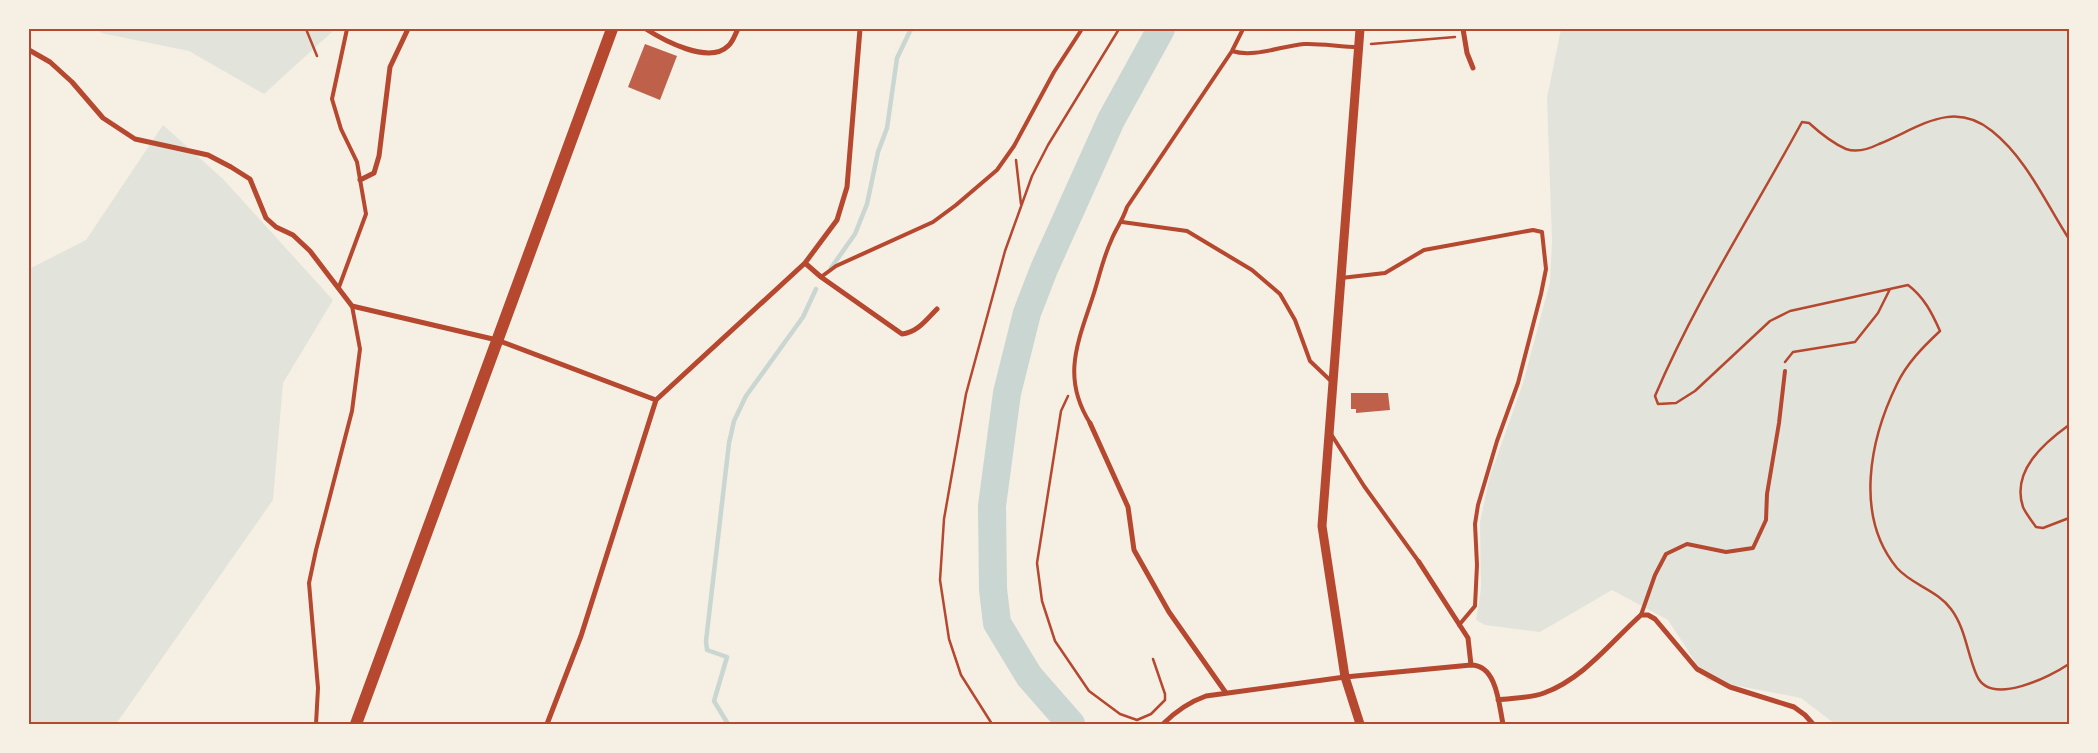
<svg xmlns="http://www.w3.org/2000/svg" width="2098" height="753" font-family="'Golos Text',sans-serif">
<style>
.green{fill:#e2e4dc}
.lines{fill:none;stroke-linecap:round;stroke-linejoin:round}
.stream{stroke:#c9d6d2;stroke-width:4.5}
.river{stroke:#c9d6d2;stroke-width:28}
.building{fill:#bf614a}
.path{stroke:#b5482f;stroke-width:2.5}
.service{stroke:#b5482f;stroke-width:4}
.minor{stroke:#b5482f;stroke-width:5}
.tertiary{stroke:#b5482f;stroke-width:9}
.primary{stroke:#b5482f;stroke-width:12}
.neatline{fill:none;stroke:#b5482f;stroke-width:2}
</style>
<rect width="100%" height="100%" fill="#f6efe4"/>
<path class="green" d="M98,29H331L332,32L264,94L189,51L101,33Z
M1561,29H2069V724H1835L1801,698L1707,680L1668,620L1612,590L1540,632L1485,625L1476,620L1481,589L1480,522L1489,479L1523,383L1550,282L1552,241L1547,98Z
M163,125L223,179L333,300L283,383L273,500L116,724H29V269L86,240Z"/>
<g class="lines">
<path class="stream" d="M831,268L855,234L867,204L878,152L887,128L897,58L911,29
M728,724L714,701L727,657L707,650L706,641L729,443L734,421L746,396L803,317L816,289"/>
<path class="river" d="M1071,724L1029,676L997,623L993,589L992,506L1007,393L1027,313L1044,269L1111,120L1161,29"/>
</g>
<path class="building" d="M645,44L677,56L660,100L628,87Z
M1351,393H1388L1390,410L1356,413V409H1351Z"/>
<g class="lines">
<path class="path" d="M306,29L317,56
M1371,44L1455,37
M1016,160L1021,204
M2069,239C2045,202 2027,159 1992,131C1952,99 1919,128 1879,144C1869,149 1857,153 1846,149C1832,143 1820,133 1809,123L1802,122C1752,214 1696,300 1655,396L1658,404L1676,403L1695,391L1770,321L1790,311L1908,285C1924,297 1932,313 1940,331C1923,347 1907,363 1897,384C1870,439 1854,516 1897,568C1912,585 1937,590 1951,609C1966,629 1967,654 1977,676C1991,707 2051,676 2069,664
M1785,362L1793,352L1855,342L1878,313L1890,289
M1068,396L1061,411L1037,563L1042,601L1055,641L1089,691L1120,714L1137,720L1151,714L1165,700V694L1153,659
M2069,425C2044,443 2011,471 2023,507C2026,514 2032,521 2036,527L2043,528L2069,518
M992,724L961,675L949,639L940,580L944,519L966,394L1005,251L1032,176L1048,145L1119,29"/>
<path class="service" d="M1232,51C1254,58 1281,46 1304,44C1320,43 1341,47 1358,47
M1122,222L1187,231L1252,270L1280,294L1295,320L1310,361L1331,381
M821,277L836,266L933,222L956,205L997,170L1014,146L1054,72L1082,29
M1341,278L1385,273L1424,250L1533,230L1542,232L1546,269L1541,294L1518,383L1497,441L1478,505L1475,524L1477,565L1475,606L1459,625
M339,287L366,214L357,162L341,129L332,99L347,29
M1090,423C1061,377 1078,342 1093,296C1099,278 1103,258 1111,241C1116,228 1122,222 1127,207L1232,51L1243,29
M1331,434L1364,486L1419,562
M1641,615L1655,575L1666,554L1687,544L1726,552L1753,548L1766,520L1767,494L1779,423L1785,371
M316,724L318,688L309,583L316,550L352,411L360,349L352,306"/>
<path class="minor" d="M646,29C663,40 709,65 728,46C733,42 735,34 738,29
M1463,29L1467,53L1473,68
M29,50L50,62L72,82L103,118L135,139L208,155L231,167L250,179L266,218L276,227L293,235L310,251L352,306L497,340L656,400
M360,180L374,173L379,156L390,67L408,29
M805,263L821,277L902,334C917,333 927,319 937,309
M1090,423L1128,507L1134,550L1169,612L1226,693
M1419,562L1468,638L1471,665
M1498,700C1513,698 1531,698 1544,693C1583,679 1611,642 1641,615H1648L1655,619L1697,669L1730,687L1794,707L1805,715L1813,724
M547,724L581,636L656,400L805,263L837,220L847,187L860,29
M1163,724C1176,711 1189,702 1206,696L1345,677L1471,665C1497,665 1499,705 1503,724"/>
<path class="tertiary" d="M1360,724L1345,677L1322,526L1360,29"/>
<path class="primary" d="M356,724L612,29"/>
</g>
<rect width="2098" height="753" fill="none" stroke="#f6efe4" stroke-width="60"/>
<rect x="30" y="30" width="2038" height="693" class="neatline"/>
</svg>
